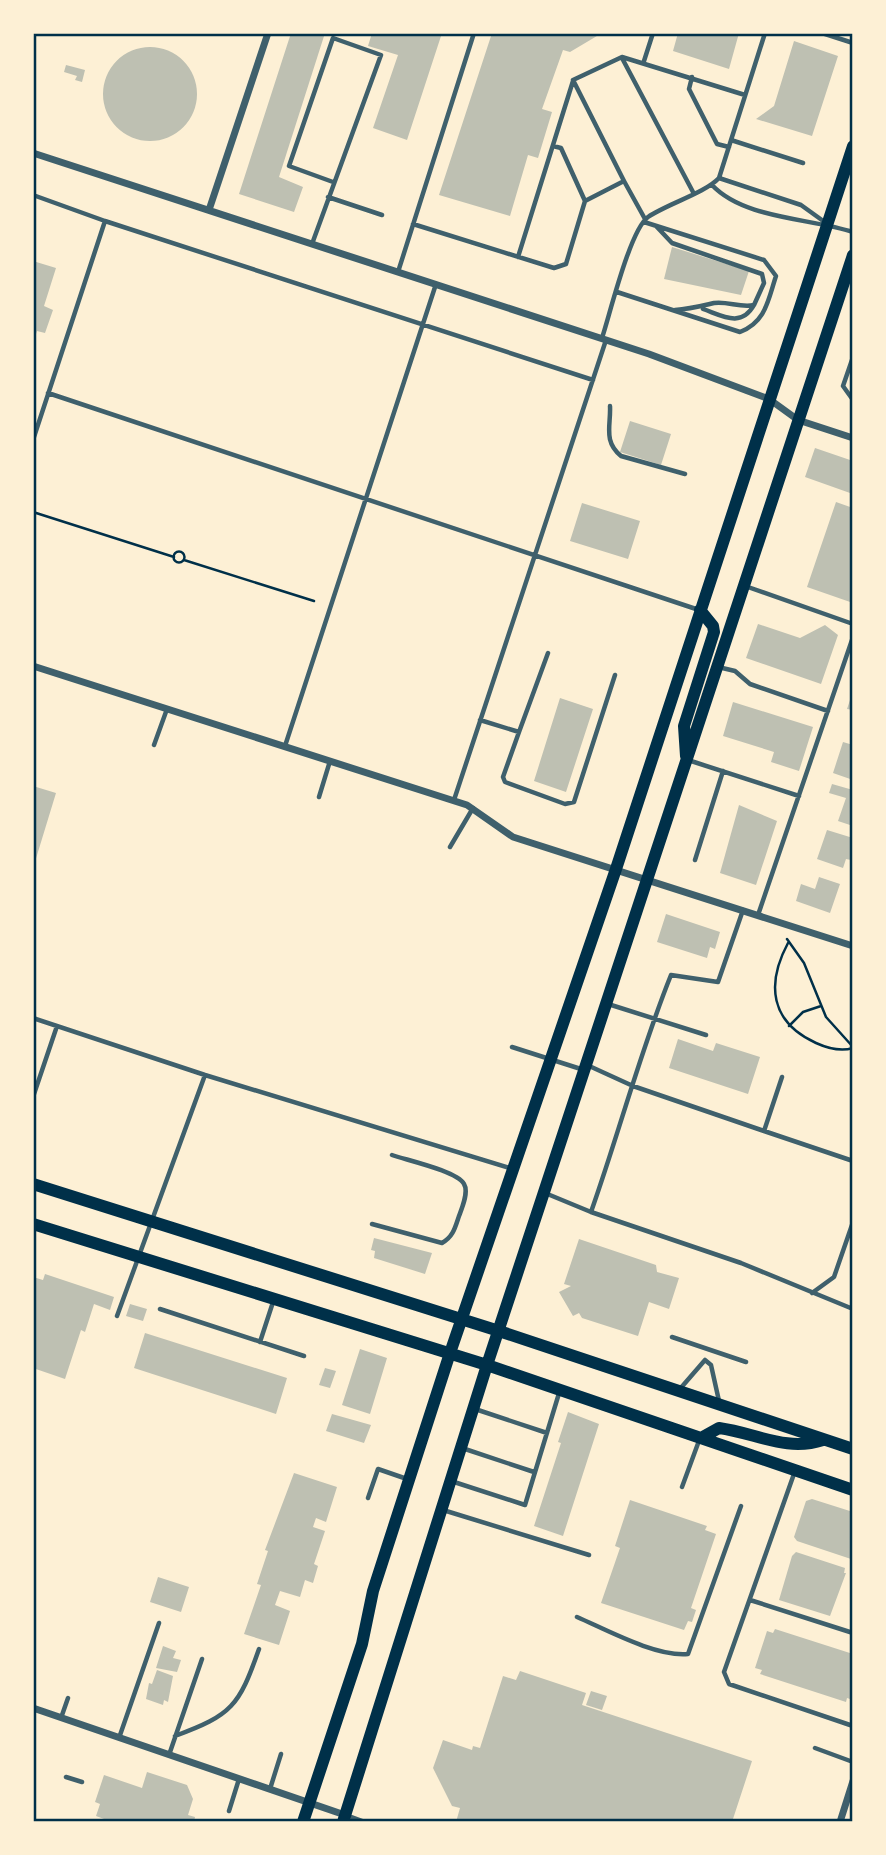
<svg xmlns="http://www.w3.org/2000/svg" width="886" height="1855" font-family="'Space Grotesk',sans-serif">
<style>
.building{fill:#bec0b2}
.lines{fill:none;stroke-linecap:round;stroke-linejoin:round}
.path{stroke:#003049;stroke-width:2.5}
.service{stroke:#3f606c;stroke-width:4.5}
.minor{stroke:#3f606c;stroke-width:7}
.secondary{stroke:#003049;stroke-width:12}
.neatline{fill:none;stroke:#003049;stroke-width:2.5}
</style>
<rect width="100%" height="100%" fill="#fdf0d5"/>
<path class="building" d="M291,33H325L279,177L303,187L294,212L239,194Z
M372,33H442L407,140L373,128L398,55L368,46Z
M492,33H602L570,52L563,50L542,109L552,112L538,158L528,155L510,216L439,195Z
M678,33H739L729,69L673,51Z
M794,41L838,56L812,136L756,119L774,106Z
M103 94a47 47 0 1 1 94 0a47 47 0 1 1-94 0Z
M66,65L85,70L82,82L75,80L77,76L64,72Z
M672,247L749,271L741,295L664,279Z
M33,261L56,268L44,306L53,310L45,333L37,331L34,340Z
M630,421L671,434L661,465L620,452Z
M815,448L853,461L850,493L805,477Z
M836,502L853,508V603L807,587Z
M582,503L640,521L628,559L570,541Z
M758,624L800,638L825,625L838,635L821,684L746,658Z
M852,694H853V710L847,709Z
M560,698L593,709L566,792L534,781Z
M733,702L813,727L799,771L771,762L774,752L723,736Z
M843,742L853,745V780L833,773Z
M832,784L853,790V826L838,821L846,798L829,793Z
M33,786L56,793L34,865H33Z
M739,805L777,821L756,885L720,873Z
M827,830L853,838V856L851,860L846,859L843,868L817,859Z
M819,877L840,884L830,913L796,901L801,884L815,889Z
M666,914L720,932L715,949L710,947L707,958L657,942Z
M678,1039L713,1051L716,1043L760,1057L748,1094L669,1068Z
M374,1238L432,1253L425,1274L374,1258L375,1251L371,1250Z
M579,1239L656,1265L657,1272L679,1278L669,1309L649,1302L638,1336L582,1318L579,1313L573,1316L559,1292L571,1286L564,1284Z
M45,1274L114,1297L110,1310L94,1304L85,1332L81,1330L65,1379L33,1368V1277L43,1280Z
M130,1304L147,1309L143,1321L126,1316Z
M145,1333L287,1378L276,1414L134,1368Z
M360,1349L387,1358L370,1414L342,1405Z
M325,1368L336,1371L330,1388L319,1385Z
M568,1412L599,1424L563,1536L534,1526L561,1443L558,1442Z
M332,1414L371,1425L364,1443L326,1431Z
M294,1473L337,1487L326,1522L316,1518L313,1527L325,1531L314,1564L318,1566L313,1583L305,1580L300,1597L280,1591L275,1605L290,1611L279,1645L244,1634L261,1585L257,1584L268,1551L265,1550Z
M812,1499L853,1512L851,1559L797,1541L794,1537L806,1501Z
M630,1500L707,1526L705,1530L716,1534L691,1608L696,1610L692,1622L688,1621L684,1630L601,1603L620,1548L615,1546Z
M796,1552L845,1568L844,1573H846L830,1616L779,1600L792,1556Z
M158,1577L189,1587L181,1612L150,1602Z
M775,1629L853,1654V1700L847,1698L846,1702L760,1674L762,1670L755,1668L767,1631L773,1633Z
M163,1646L176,1651L173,1658L181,1660L177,1672L156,1668Z
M157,1670L173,1676L168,1702L164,1700L163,1705L146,1699L149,1683L152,1684Z
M520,1671L586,1693L582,1705L752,1761L732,1822H456L460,1808L452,1806L433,1768L443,1740L472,1750L473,1746L480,1748L503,1676L516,1680Z
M591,1691L607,1696L602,1710L586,1705Z
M147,1772L187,1785L193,1799L188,1815L195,1817L194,1822H112L96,1816L100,1804L95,1802L104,1775L142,1788Z"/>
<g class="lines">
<path class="path" d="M33,512L174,557
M173.5 557a5.5 5.5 0 1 1 11 0a5.5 5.5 0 1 1-11 0Z
M184,560L314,601
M787,939L804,963L826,1017L853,1047
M788,943C766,984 770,1022 816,1043C827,1048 840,1052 853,1048
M789,1026L803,1012L821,1006"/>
<path class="service" d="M822,33L853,43
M622,58L693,192
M644,61L653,33
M692,77L689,89L717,144L729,147
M731,140L803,163
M553,146L561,148L585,201
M719,178L801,205L826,223
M624,181L645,219
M712,185C744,219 810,218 853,232
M33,195L105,221L33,440
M328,197L382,215
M105,221L593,380
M413,224L554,268L566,264L585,201L624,181L573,80L622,57L745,95
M656,226L672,243L762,274L764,283L754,305C740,308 728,301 714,303C701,306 690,309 675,310
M312,244L381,55L333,38L289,166L333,182
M518,257L573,81
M398,272L474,33
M617,292L740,332C766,322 768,300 776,276L764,260L644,222
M703,309C723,316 741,328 754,305
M602,338C610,314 630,230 648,217C667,204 705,193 719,178L765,33
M853,357L843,386L853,400
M48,393L699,610
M610,406C611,426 603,441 621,456L685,474
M745,586L853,624
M718,667L735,671L750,684L828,711
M480,720L519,732L503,777L505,782L565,804L574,802L615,675
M519,732L548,653
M154,745L167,709
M285,746L436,284
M688,760L799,796
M319,797L330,761
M454,800L606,340
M450,847L473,808
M695,860L723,771
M758,915L853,637
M608,1004L706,1035
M33,1018L205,1075L513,1169
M512,1047L584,1070
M587,1065L633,1086L764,1131L782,1077
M33,1097L57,1026
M764,1131L853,1161
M545,1193L591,1212C619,1133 640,1052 671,975L718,982L743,910
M591,1212L741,1263L853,1309
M372,1224L442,1243C453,1237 455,1228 459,1216C462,1208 469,1192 464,1184C457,1171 406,1160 392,1155
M812,1293L834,1277L853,1222
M160,1309L304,1356
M117,1316L205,1075
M672,1337L746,1362
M260,1342L274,1299
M679,1390L705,1360L711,1365L719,1401
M475,1409L547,1433
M462,1448L534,1472
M795,1471L724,1672L729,1684L853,1726
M451,1481L525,1505L560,1390
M682,1487L700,1438
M368,1498L378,1469L407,1479
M443,1510L589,1555
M750,1600L853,1633
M577,1617C607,1630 656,1657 688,1654L741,1506
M61,1718L68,1698
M175,1736C232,1715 239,1706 259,1649
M119,1738L159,1623
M815,1748L853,1762
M169,1755L202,1659
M66,1777L82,1782
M270,1789L281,1754
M229,1811L239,1779
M346,1815L365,1822"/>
<path class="minor" d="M33,153L649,354L769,399L798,420L853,438
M209,210L268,33
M33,666L467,805L513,837L853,946
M33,1708L345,1815
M840,1822L853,1781"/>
<path class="secondary" d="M686,756L684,726L714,632L713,626L700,610
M33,1184L499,1331L853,1449
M33,1224L487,1365L853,1490
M701,1438L719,1428C756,1433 786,1452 823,1440
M303,1822L362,1644L373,1591L450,1353L616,869L853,146
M343,1822L487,1365L853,255"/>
</g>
<rect width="886" height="1855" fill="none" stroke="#fdf0d5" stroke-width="70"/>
<rect x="35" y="35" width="816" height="1785" class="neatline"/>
</svg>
